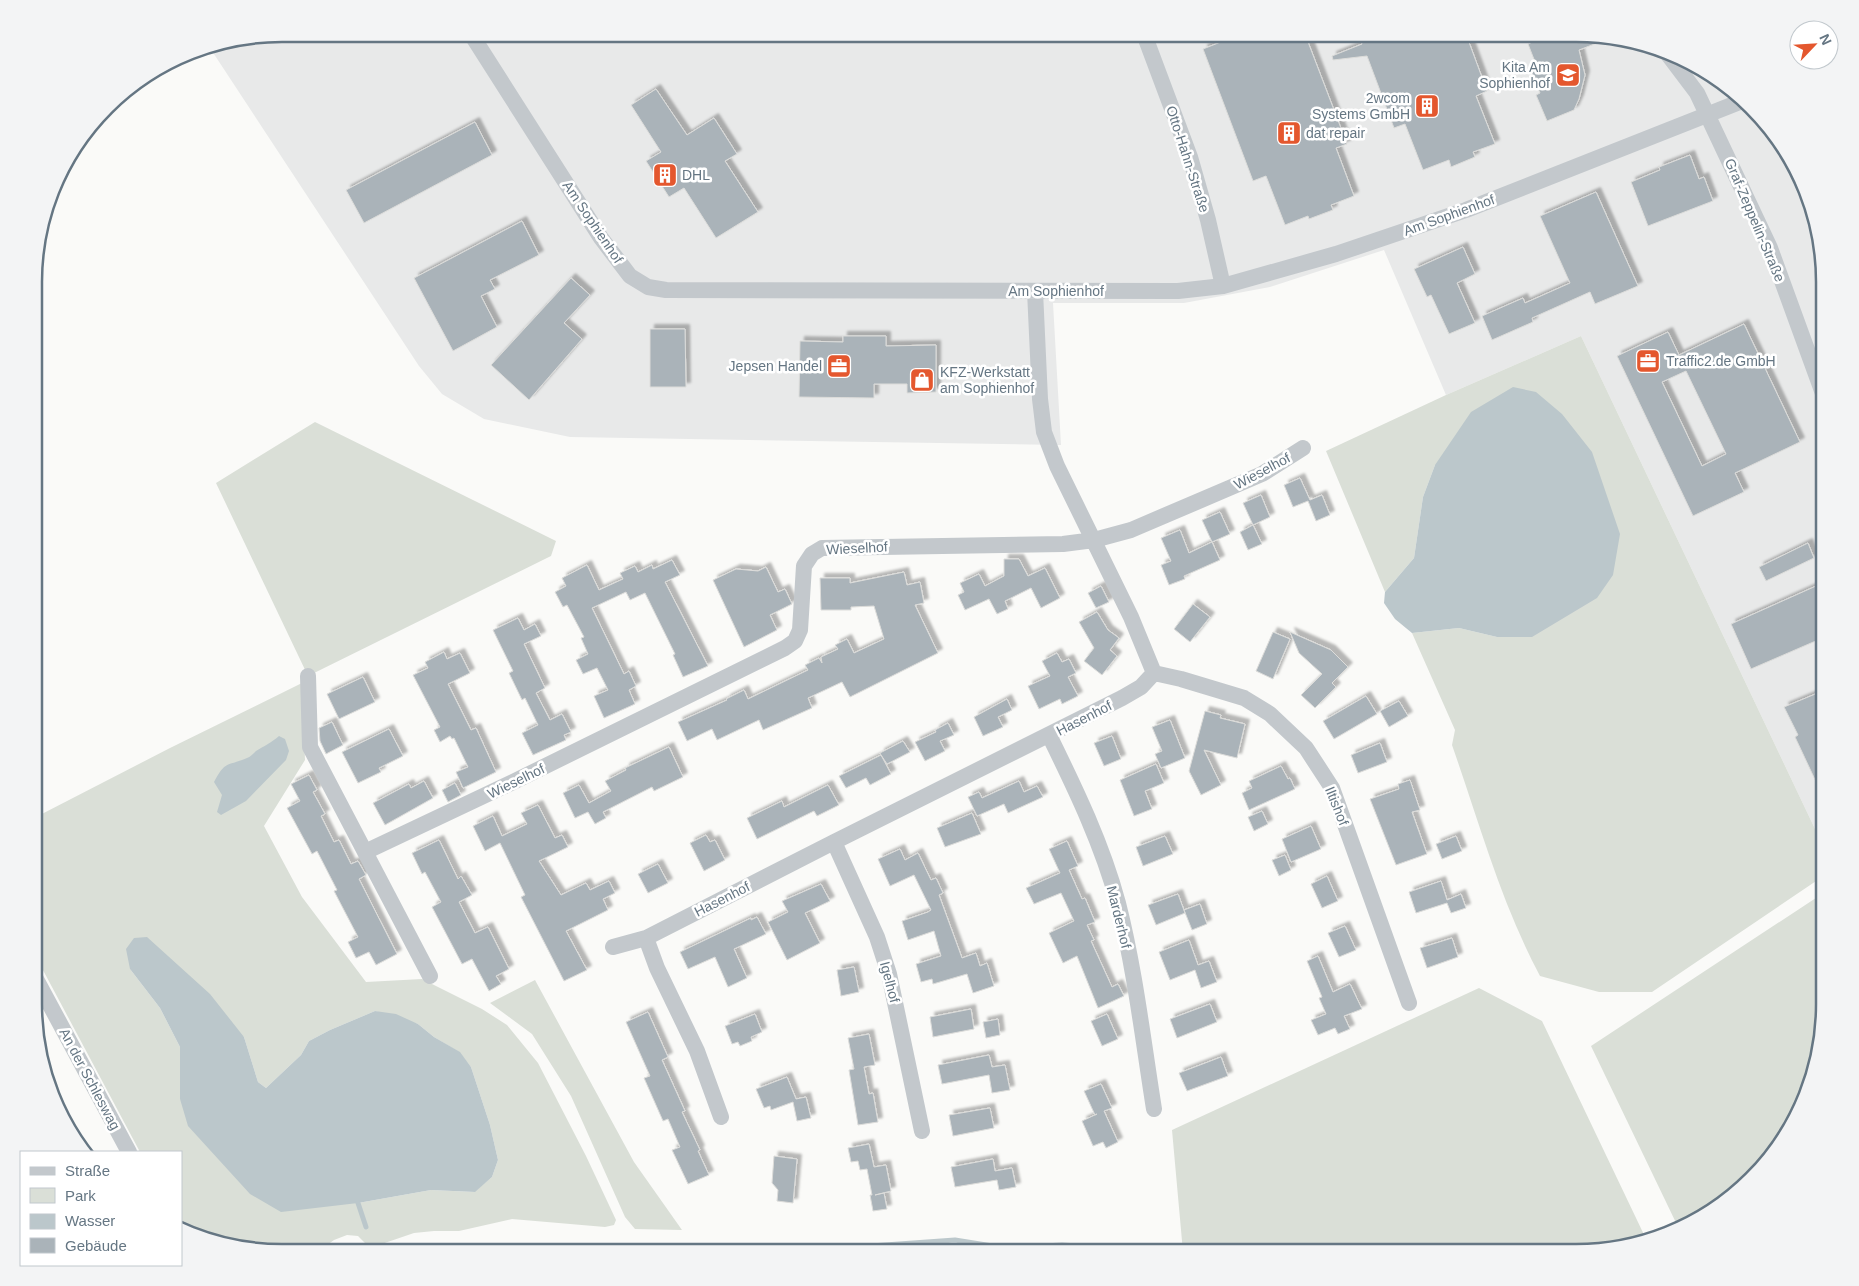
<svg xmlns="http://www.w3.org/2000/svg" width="1859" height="1286" font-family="Helvetica,sans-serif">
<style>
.built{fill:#e8e9e9}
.green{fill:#dadfd7;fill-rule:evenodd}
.water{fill:#bbc7cb}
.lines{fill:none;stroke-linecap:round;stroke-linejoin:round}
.stream{stroke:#bbc7cb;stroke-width:5}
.building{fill:#aab3b9;stroke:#dcdcda;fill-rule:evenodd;filter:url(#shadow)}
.street{stroke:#c3c8cc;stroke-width:16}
.labels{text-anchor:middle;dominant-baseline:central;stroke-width:5;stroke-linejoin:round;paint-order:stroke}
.poi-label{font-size:14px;fill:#657683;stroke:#fff;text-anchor:start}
.street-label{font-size:14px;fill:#657683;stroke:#fff}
.rim{fill:none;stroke:#657683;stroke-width:2.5}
</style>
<defs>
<filter id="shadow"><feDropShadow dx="4.5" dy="-4.5" stdDeviation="1" flood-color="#0004"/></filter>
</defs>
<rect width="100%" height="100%" fill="#fafaf8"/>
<path class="built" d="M283,34H1592L1657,47L1728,85L1792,158L1817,218L1825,267V850L1581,336L1446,395L1384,250L1270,287L1184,303H1053L1061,445L570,437L484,419L442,394L419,366L210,48Z"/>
<path class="green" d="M1581,336L1825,850V875L1652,992H1599L1540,976C1501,903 1479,822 1452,745L1455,730L1412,633L1459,628L1497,637L1435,465L1423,497L1414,558L1385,592L1326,451L1446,395Z
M315,422L556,541L551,556L308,676L216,483Z
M302,683L305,760L264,826L302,897L366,982L422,979L482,1009L507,1025L538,1063L586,1156L616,1220L614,1225L605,1227L512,1219L459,1231H434L414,1233L370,1248L358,1236L347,1235L334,1240L317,1252H267L202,1239L181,1228V1152H140L36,957V817L170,748ZM130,969L244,1037L258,1082L266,1088L301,1055L309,1041L330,1030L375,1011L418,1024L434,1037L459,1052L471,1067L490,1125L498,1160L492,1177L474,1192L431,1190L358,1203L180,1099V1047L160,1008Z
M1825,892V1019L1812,1084L1774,1155L1740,1191L1687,1226L1679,1229L1591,1046Z
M535,980L634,1162L682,1230L635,1229L625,1217L571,1096L532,1034L490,1003Z
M1479,988L1542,1021L1647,1241L1640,1244L1577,1252H1183L1172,1130Z"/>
<path class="water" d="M1513,387L1536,392L1562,414L1592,452L1620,534L1613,575L1597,598L1532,637H1497L1459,628L1412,633L1395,619L1384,603L1385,592L1414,558L1423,497L1435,465L1471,412Z
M279,736L285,739L289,751L286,760L246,801L221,815L217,812L222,795L214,782C226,760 226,767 247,758C250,757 253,754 256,751C264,746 271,743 279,736Z
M147,937L210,994L244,1037L258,1082L266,1088L301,1055L309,1041L330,1030L375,1011L396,1014L418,1024L434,1037L460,1052L471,1067L490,1125L498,1160L492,1177L475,1192L431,1190L358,1203L281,1212L250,1194L188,1126L180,1099V1047L160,1008L130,969L126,949L134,938Z"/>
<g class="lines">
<path class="stream" d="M358,1203L366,1227
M787,1252L955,1240L1005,1248L1062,1245L1174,1252L1217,1249L1232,1252"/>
</g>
<path class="building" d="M1241,34H1305L1347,144L1336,148L1354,196L1331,205L1333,210L1309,219L1308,216L1285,225L1266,176L1253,181L1203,49Z
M1359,34H1466L1487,91L1476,96L1495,144L1473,152L1475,157L1451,167L1449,160L1423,170L1405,124L1394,128L1367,56L1333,60L1332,56L1362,44Z
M1551,34H1592L1610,38L1579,50L1585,75L1579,99L1574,110L1547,121L1536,95L1540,93L1530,69L1537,67L1528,44Z
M656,89L687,135L714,118L737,154L725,161L758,212L716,238L684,188L669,197L646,161L661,152L631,105Z
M475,122L492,155L364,223L346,190Z
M1690,155L1699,179L1704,177L1713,201L1648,226L1631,182L1660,170L1659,167Z
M1596,192L1638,286L1595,304L1590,292L1532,318L1533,322L1492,340L1482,316L1523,298L1525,303L1570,283L1540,216Z
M522,221L539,255L490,280L495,289L481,296L497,327L453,351L414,278Z
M1463,247L1475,274L1457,283L1475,323L1449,334L1431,295L1427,297L1414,269Z
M571,278L590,295L564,323L582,339L529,400L491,365Z
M1744,324L1800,442L1735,473L1744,492L1693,516L1617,356L1668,332L1679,355ZM1686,371L1726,454L1702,466L1662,382Z
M650,329H685L686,387H650Z
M843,336H886V346L936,345V392L907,393V384H874V398L799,397L800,341L843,342Z
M1300,478L1310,500L1322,495L1330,515L1316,521L1308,501L1293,507L1284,485Z
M1261,495L1270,517L1253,525L1243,503Z
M1220,512L1230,534L1212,542L1202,520Z
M1253,525L1262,544L1248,550L1240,532Z
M1180,530L1189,553L1212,542L1220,560L1184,576L1185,579L1169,585L1161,565L1171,561L1161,538Z
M1808,543L1814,558L1766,581L1759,567Z
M1004,559H1019L1028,576L1045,568L1060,598L1041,608L1031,588L1005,601L1008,609L997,614L989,599L965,610L958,595L964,592L960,583L979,574L985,586L1004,576Z
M672,560L680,575L665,582L708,666L683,677L673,655L675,654L645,593L630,600L626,592L592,608L624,674L629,671L636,686L629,690L635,704L604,718L594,696L608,690L597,668L583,674L576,660L588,654L581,638L584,637L567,605L563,607L555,592L566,586L562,578L587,565L599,590L623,579L620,573L635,566L638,572L652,565L653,569Z
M766,567L778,592L785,589L792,604L770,615L777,630L744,647L713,580L736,569L758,571Z
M904,572L907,585L920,582L924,603L915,605L938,653L850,697L842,682L808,698L812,708L763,730L759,720L717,740L712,729L687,741L678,722L727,700L726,699L744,690L748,699L808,670L805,665L819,658L822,663L821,657L838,649L835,645L847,639L854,653L884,639L874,606L851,607V610H821L820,578H850V583Z
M1825,582V637L1751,669L1731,624Z
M1101,586L1109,602L1096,608L1088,593Z
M1193,604L1210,617L1190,642L1174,629Z
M1097,612L1108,630L1119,638L1110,650L1117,656L1102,675L1084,661L1094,648L1079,622Z
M518,618L524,630L535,624L541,636L524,644L545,688L536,693L550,720L562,714L571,732L564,735L566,740L533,755L522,733L538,725L525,698L522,700L509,673L513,671L493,630Z
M1273,632L1290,639L1273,679L1256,671Z
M1290,632L1331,650L1348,667L1332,683L1336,687L1315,708L1301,695L1322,674L1299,653Z
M444,652L447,659L460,653L470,673L448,684L471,730L476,728L496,772L463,788L456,772L468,767L454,738L452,739L450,736L440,742L434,730L440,727L413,675L428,668L425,662Z
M1057,653L1062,662L1069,659L1076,673L1068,677L1078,696L1062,704L1060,699L1039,709L1028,686L1050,676L1042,661Z
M363,677L375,702L339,719L327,694Z
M1825,690V801L1795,737L1798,735L1784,707Z
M1366,696L1377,714L1334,739L1323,721Z
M1007,699L1012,710L998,717L1003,727L983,736L974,717Z
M1399,701L1408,716L1389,727L1380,711Z
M1205,711L1221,715L1220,718L1245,724L1237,758L1204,750L1221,785L1201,795L1189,771Z
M1170,720L1185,758L1161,768L1155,754L1162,751L1152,727Z
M332,722L343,745L326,754L320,741L319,728Z
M948,723L954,735L940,741L945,751L925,761L915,742L936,732L935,730Z
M389,729L403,756L379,768L381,772L358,783L342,752Z
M1112,736L1121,759L1104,766L1094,743Z
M903,741L910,752L887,764L881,755L891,774L870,785L866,778L846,788L839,776L881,755L880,753Z
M1380,743L1387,762L1358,773L1351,755Z
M669,747L683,777L654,791L652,787L603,812L606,818L595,824L588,812L575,818L563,793L579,785L589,803L611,791L605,781L626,770L625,768Z
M1156,764L1164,783L1145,791L1152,809L1134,816L1120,780Z
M1281,766L1288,779L1290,778L1295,789L1249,810L1242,793L1252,788L1249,781Z
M309,775L317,790L313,792L325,814L321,816L334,842L339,840L351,864L358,861L366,875L359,879L397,954L376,965L369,952L356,958L348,942L358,937L334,891L337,890L317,851L312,854L287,808L300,801L291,784Z
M1410,780L1420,810L1412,812L1427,854L1396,865L1370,799L1399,789L1398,784Z
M424,781L433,798L385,825L373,803L409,784L411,788Z
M1019,781L1024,792L1037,786L1043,797L1008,813L1004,804L977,816L968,797L979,792L982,798Z
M455,783L461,795L448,802L442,790Z
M828,785L839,805L817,816L814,811L757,839L747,818L782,801L784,807Z
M538,805L555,838L562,835L568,847L539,861L561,895L586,883L590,890L609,881L615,893L603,899L608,910L566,931L587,970L564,981L521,897L525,895L500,843L485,851L473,826L493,816L502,836L527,824L521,813Z
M1262,811L1268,824L1254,831L1248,817Z
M972,813L981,834L945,847L937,828Z
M1311,826L1321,849L1291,862L1282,839Z
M706,835L710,842L715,840L725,860L704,871L690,843Z
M1165,836L1173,854L1143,866L1136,847Z
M1456,836L1462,851L1442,859L1436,844Z
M439,840L458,879L461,876L472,895L459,902L475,933L488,927L509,969L496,976L501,984L489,991L472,959L462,964L432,907L441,902L425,872L422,874L412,853Z
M1067,841L1078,866L1069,870L1082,899L1085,898L1095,922L1087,925L1094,940L1091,941L1112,987L1118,984L1124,996L1098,1008L1077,956L1063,963L1049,933L1074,921L1061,893L1034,904L1026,888L1060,873L1049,849Z
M900,849L905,860L918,853L931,880L936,878L943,893L939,895L962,958L976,953L980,966L987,963L994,986L973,993L967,974L933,984L932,979L921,982L916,964L941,956L934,931L908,940L902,921L928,912L931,910L914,875L890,886L878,859Z
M1285,855L1291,870L1279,876L1272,860Z
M658,864L668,883L648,893L638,874Z
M1327,876L1338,901L1322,908L1311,884Z
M1441,881L1447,900L1461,894L1466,908L1451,913L1447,903L1416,913L1409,892Z
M821,884L830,901L805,913L820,943L787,960L768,922L788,912L782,901Z
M1178,894L1185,913L1156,925L1148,905Z
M1200,904L1207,924L1192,930L1184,910Z
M757,917L766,934L734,949L747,978L728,987L715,957L688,969L680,952L751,918V920Z
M1345,926L1356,950L1339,957L1328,933Z
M1452,938L1458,957L1427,968L1420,948Z
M1189,940L1198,965L1209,961L1217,982L1201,988L1195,970L1170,980L1159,952Z
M1318,956L1333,992L1350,984L1362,1009L1344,1016L1350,1029L1338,1034L1335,1028L1318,1035L1311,1020L1326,1014L1319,998L1322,997L1307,961Z
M854,967L859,992L841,996L837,970Z
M1210,1004L1217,1022L1177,1038L1170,1019Z
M971,1009L974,1029L933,1037L930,1017Z
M648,1012L668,1057L662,1060L685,1111L682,1112L700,1150L698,1151L709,1175L688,1184L672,1150L680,1147L668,1119L663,1121L644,1078L650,1076L626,1022Z
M755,1014L762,1032L751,1037L752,1041L740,1046L738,1042L732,1044L725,1026Z
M1107,1014L1118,1039L1102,1046L1091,1021Z
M998,1019L1000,1035L986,1038L983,1022Z
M869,1034L875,1065L864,1067L869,1094L873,1093L878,1122L858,1125L849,1070L854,1069L848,1038Z
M989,1055L992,1067L1005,1065L1010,1090L992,1093L989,1075L942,1084L938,1065Z
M1221,1057L1228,1076L1187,1091L1179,1073Z
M787,1077L796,1099L806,1097L811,1118L797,1121L793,1102L771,1110L770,1106L764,1108L756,1089Z
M1101,1084L1112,1108L1104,1111L1118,1142L1106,1148L1103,1142L1093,1146L1082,1121L1097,1114L1095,1115L1084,1091Z
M990,1108L994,1128L953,1136L949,1115Z
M869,1144L874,1167L886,1165L891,1191L875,1195L884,1193L887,1209L873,1211L870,1195H872L867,1169L860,1170L858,1161L851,1162L848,1148Z
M774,1156L797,1159L793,1203L777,1201L778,1190L772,1183Z
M993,1159L995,1171L1012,1168L1016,1187L999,1190L997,1180L955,1187L951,1167Z"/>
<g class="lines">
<path class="street" d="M471,34L601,238L630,276L648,287L666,290L1178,291L1223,286L1336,254L1466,210L1742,101
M1144,34L1190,157L1208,220L1223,286
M1666,52L1697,93L1770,248L1825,399
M1154,673L1181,679L1244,698L1270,714L1306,748L1332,788L1409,1003
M308,676L310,747L430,976
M1049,735C1076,790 1102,844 1118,903C1135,970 1143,1040 1154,1109
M834,842L877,937L889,974L922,1131
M365,852L513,782L785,648L795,641L800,630L804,566L812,554L822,548L1063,544L1094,540L1131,530L1262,474L1303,448
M646,938L657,968L697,1051L721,1117
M613,947L646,938L834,842L1122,698L1141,687L1154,673L1131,617L1057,466L1044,432L1040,399L1035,291
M36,979L129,1152"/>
</g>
<defs>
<symbol id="school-square" viewBox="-11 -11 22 22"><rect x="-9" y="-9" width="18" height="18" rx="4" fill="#e4572e" stroke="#fff"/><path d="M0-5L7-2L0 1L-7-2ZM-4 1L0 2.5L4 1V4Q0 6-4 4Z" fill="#fff"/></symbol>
<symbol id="building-square" viewBox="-11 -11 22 22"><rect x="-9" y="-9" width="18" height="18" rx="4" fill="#e4572e" stroke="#fff"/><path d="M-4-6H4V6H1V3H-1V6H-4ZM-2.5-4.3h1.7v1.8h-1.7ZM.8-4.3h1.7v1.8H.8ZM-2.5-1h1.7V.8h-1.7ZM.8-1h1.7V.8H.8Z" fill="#fff"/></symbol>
<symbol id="office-square" viewBox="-11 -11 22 22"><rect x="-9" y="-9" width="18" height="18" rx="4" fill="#e4572e" stroke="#fff"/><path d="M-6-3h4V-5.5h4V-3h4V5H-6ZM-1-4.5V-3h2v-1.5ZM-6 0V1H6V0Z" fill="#fff"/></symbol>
<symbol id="shop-square" viewBox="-11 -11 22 22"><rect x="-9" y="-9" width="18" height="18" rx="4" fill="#e4572e" stroke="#fff"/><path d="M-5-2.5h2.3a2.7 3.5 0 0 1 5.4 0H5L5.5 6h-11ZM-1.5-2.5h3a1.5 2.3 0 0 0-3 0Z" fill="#fff"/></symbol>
</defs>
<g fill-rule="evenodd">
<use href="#school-square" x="1554" y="61" width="28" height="28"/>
<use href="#building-square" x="1413" y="92" width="28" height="28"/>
<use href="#building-square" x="1275" y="119" width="28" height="28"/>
<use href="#building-square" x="651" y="161" width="28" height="28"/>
<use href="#office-square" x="1634" y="347" width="28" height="28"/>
<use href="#office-square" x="825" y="352" width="28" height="28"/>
<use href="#shop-square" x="908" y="366" width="28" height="28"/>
</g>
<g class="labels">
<g class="poi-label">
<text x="1550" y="67" text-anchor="end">Kita Am<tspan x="1550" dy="16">Sophienhof</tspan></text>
<text x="1410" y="98" text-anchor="end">2wcom<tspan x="1410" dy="16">Systems GmbH</tspan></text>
<text x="1306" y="133">dat repair</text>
<text x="682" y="175">DHL</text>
<text x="1666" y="361">Traffic2.de GmbH</text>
<text x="822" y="366" text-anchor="end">Jepsen Handel</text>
<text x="940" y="372">KFZ-Werkstatt<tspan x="940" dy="16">am Sophienhof</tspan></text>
</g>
<g class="street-label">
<text transform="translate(1188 159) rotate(72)">Otto-Hahn-Straße</text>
<text transform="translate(1449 215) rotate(-20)">Am Sophienhof</text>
<text transform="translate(1755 220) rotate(67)">Graf-Zeppelin-Straße</text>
<text transform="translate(593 222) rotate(56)">Am Sophienhof</text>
<text x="1056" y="291">Am Sophienhof</text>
<text transform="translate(1262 471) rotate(-28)">Wieselhof</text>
<text transform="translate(857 548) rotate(-3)">Wieselhof</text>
<text transform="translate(1084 718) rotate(-27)">Hasenhof</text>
<text transform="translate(516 781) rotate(-26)">Wieselhof</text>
<text transform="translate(1337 806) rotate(68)">Iltishof</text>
<text transform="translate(722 899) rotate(-27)">Hasenhof</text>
<text transform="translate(1119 917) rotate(76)">Marderhof</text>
<text transform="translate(890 982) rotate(75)">Igelhof</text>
<text transform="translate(90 1079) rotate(62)">An der Schleswag</text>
</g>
</g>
<path d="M0 0H1859V1286H0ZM282 42H1576A240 240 0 0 1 1816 282V1004A240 240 0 0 1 1576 1244H282A240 240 0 0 1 42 1004V282A240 240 0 0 1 282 42Z" fill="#f3f4f5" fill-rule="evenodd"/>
<path class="rim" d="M282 42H1576A240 240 0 0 1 1816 282V1004A240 240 0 0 1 1576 1244H282A240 240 0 0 1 42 1004V282A240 240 0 0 1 282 42Z"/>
<rect x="20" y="1151" width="162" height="115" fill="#ffffff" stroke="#c1c8cd"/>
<rect x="30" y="1167" width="25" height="8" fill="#c3c8cc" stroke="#c1c8cd"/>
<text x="65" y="1176" font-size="15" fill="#657683">Straße</text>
<rect x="30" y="1188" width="25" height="15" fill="#dadfd7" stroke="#c1c8cd"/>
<text x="65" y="1201" font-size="15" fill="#657683">Park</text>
<rect x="30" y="1214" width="25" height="15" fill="#bbc7cb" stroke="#c1c8cd"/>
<text x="65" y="1226" font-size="15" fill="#657683">Wasser</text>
<rect x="30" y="1238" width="25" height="15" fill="#aab3b9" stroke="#c1c8cd"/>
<text x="65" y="1251" font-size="15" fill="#657683">Gebäude</text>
<g transform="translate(1814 45) rotate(65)"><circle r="24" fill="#ffffff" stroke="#c1c8cd"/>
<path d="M0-4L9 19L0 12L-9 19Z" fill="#e4572e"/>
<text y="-8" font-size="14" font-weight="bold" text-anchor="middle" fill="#657683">N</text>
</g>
</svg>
